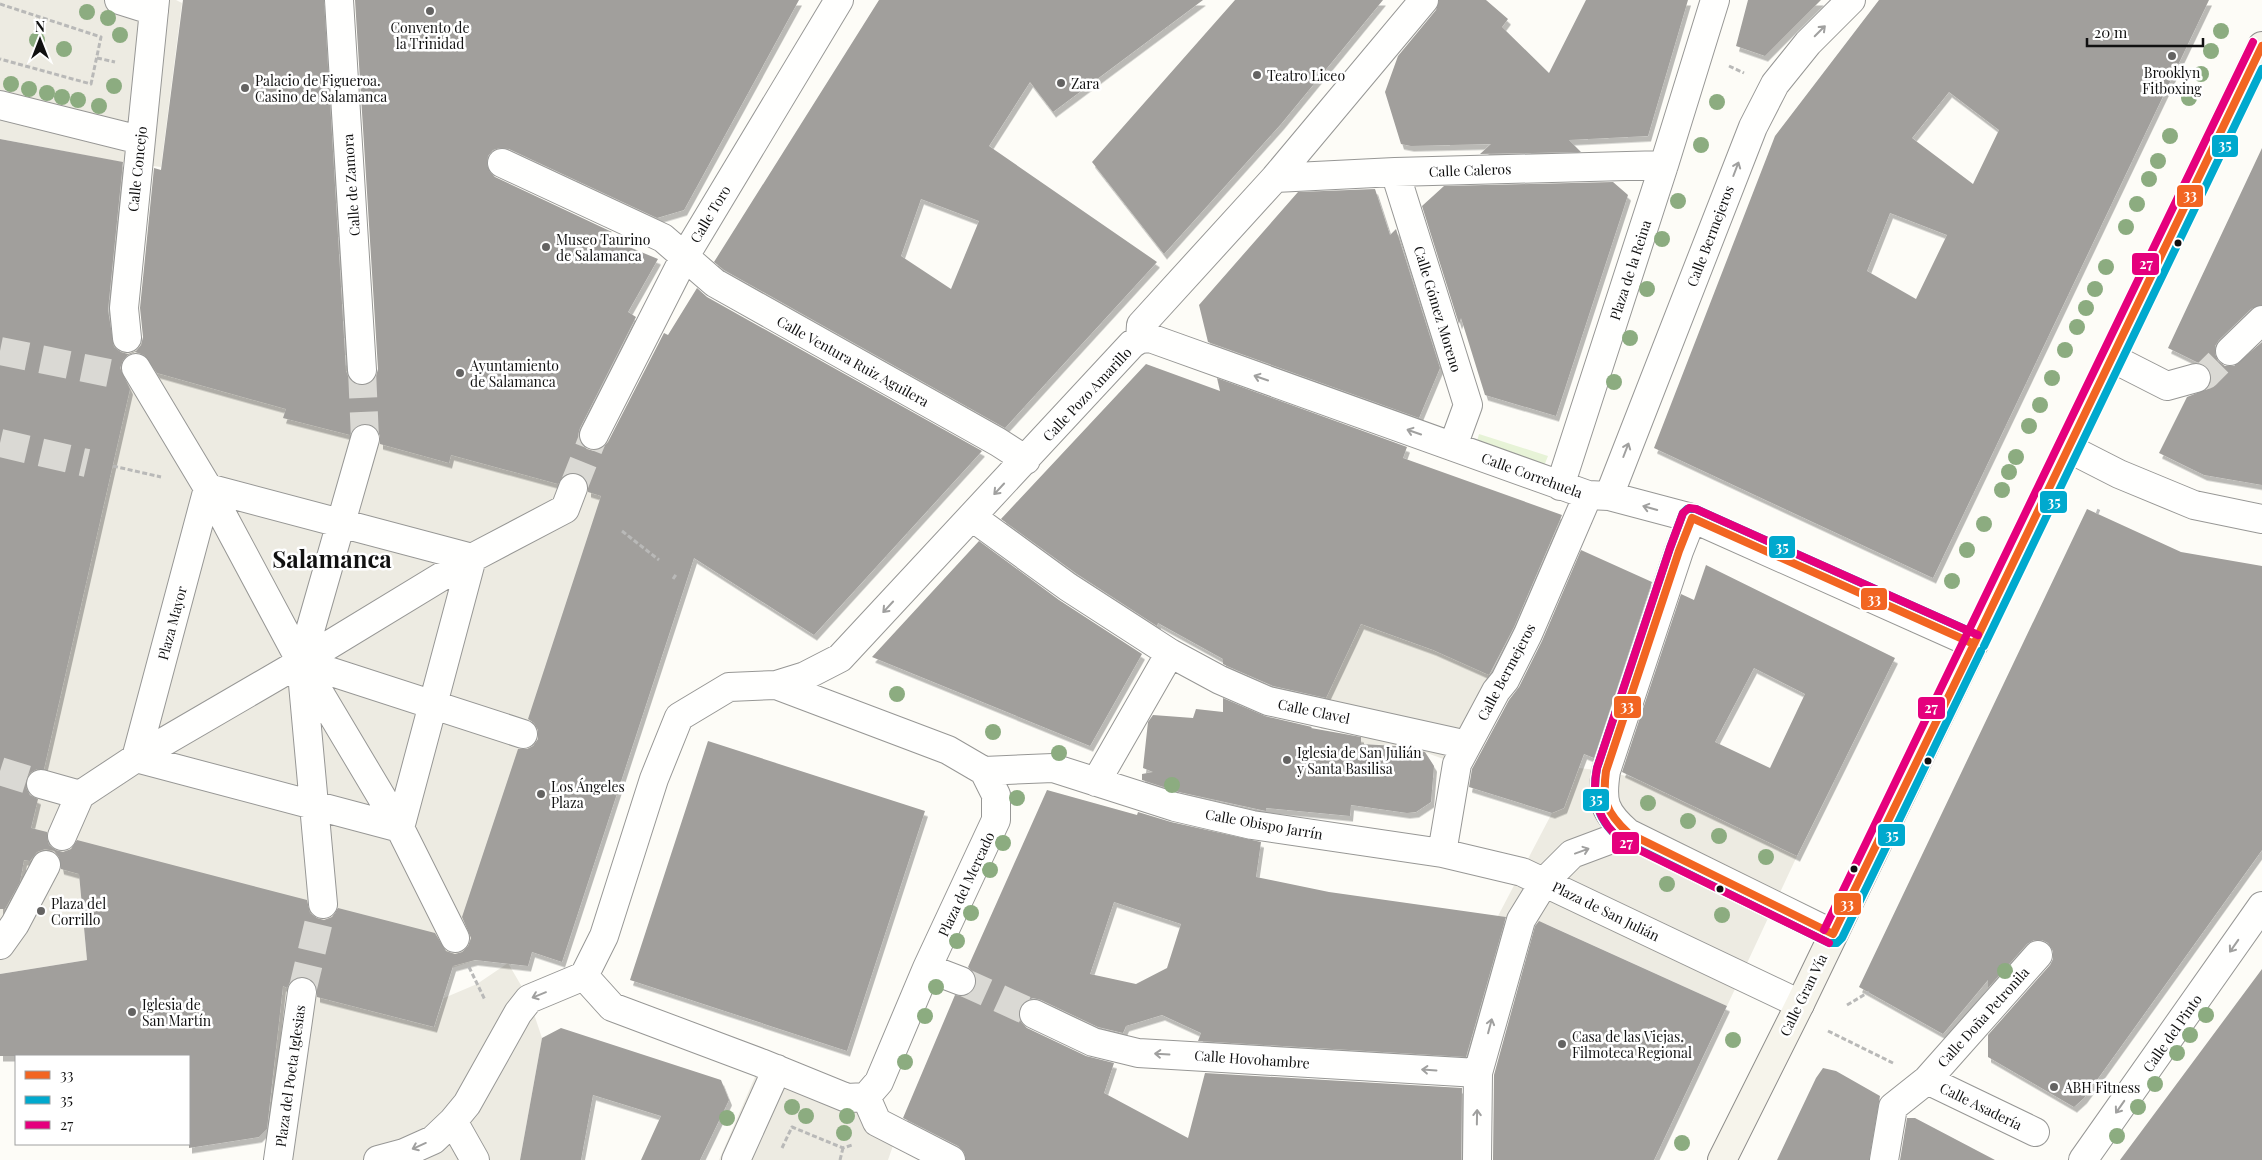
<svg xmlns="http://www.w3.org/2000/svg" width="2262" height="1160" font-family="'Playfair Display',serif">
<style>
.green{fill:#e7f3d7}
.plaza{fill:#edebe2}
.building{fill:#a19f9c;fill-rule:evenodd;filter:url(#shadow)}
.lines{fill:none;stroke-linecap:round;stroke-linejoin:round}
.street-tunnel{stroke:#dad9d4;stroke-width:28;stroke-dasharray:28 14;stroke-linecap:butt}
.street-casing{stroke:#979795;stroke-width:30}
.secondary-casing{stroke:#8e8d8b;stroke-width:30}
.path{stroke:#b9b9b8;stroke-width:3;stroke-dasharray:5 2.5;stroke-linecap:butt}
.street{stroke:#fffffe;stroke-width:28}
.secondary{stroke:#f6f4eb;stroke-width:28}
.bus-1-casing{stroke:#fff;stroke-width:11}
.bus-2-casing{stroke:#fff;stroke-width:11}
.bus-3-casing{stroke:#fff;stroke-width:11}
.bus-1{stroke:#f26522;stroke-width:8}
.bus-2{stroke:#00a9ce;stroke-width:8}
.bus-3{stroke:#e5007d;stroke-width:8}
.tree{fill:#8cac80}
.oneway{stroke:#a0a09f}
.poi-dot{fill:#646362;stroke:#fff;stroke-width:2}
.bus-dot{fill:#111;stroke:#fff;stroke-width:2}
.labels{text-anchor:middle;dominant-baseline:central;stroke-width:5;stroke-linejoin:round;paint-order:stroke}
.poi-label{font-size:14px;fill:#111;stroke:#fff;text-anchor:start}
.street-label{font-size:14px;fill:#111;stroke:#fff}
.town-label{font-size:24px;font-weight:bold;fill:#111;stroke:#fff}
.line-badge{stroke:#fff;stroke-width:2}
.badge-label{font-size:14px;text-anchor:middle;font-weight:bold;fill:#fff}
</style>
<defs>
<filter id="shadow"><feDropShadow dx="3" dy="5.5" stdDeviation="0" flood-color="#0004"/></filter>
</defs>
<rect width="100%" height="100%" fill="#fdfcf7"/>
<path class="green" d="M1479,434L1548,456L1544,466L1476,445Z"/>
<path class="plaza" d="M0,0H176L182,3L161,167L121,162L0,139Z
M116,335L233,368L344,365L387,377L571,457L580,430L609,440L613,469L490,918L475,960L452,968L332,936L316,996L434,1027L444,998L477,984L508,963L529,999L542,1038L520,1160H272L268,1128L277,1035L79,874L87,960L0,974V837Z
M1361,624L1433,650L1498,678L1457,764L1408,746L1361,744L1360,732L1321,729L1325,699Z
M1579,768L1606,771L1634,778L1797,856L1727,1006L1546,924L1498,916L1552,813L1564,808Z
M761,1063L847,1098L897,1134L888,1160H719Z"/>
<path class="building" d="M183,0H324L346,371L349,379L356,384L362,386L371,383L376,376L378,369L355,0H799L684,210L657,218L509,149L500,148L493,150L488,156L487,165L490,172L495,177L612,232L600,235L658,259L628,312L636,317L580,428L578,435L581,443L587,449L594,451L602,448L608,442L664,333L668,335L697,288L707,297L982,451L814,635L694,558L562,962L532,952L528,966L475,960L453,966L434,1027L317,997V987L312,980L304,977L296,978L290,982L287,988L283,986L267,1129L259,1137L189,1148V1056H0V974L87,960L79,874L61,869L59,857L54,851L45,849L37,852L30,861L24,860L20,882L5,909H0V139L123,162L108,310L114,347L121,352L128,354L136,351L141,345L143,337L140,308L154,168L161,170ZM135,352L144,355L157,373L286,409L283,418L350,435L355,427L361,424H369L377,429L380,436V444L449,463L451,455L558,484L564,476L570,473H578L585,479L588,485V492L601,496L528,719L534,723L538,730V739L533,746L527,749H518L462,917L471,938L468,946L462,952L455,954L446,951L435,933L338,908L332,917L324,920L317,918L310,913L307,900L77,840L71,849L63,852L56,850L49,845L47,838V832L31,828L38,799L30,795L26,788V780L30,773L37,769H44L130,389L120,368L123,360L128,355Z
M879,0H1203L1053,112L1030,82L989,146L1157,262L1005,428L724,270L714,262ZM921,199L979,221L951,289L901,256Z
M1235,0H1383L1281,124L1164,254L1092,162Z
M1439,0H1486L1508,19L1502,27L1549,73L1586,0H1688L1648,136L1569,140L1581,152L1480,154L1491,144L1411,146L1401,144L1385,92L1398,56L1436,10Z
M1748,0H1821L1765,56L1736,46Z
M1879,0H2209L1933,578L1654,448L1775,136ZM1949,92L1999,130L1973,184L1912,138ZM1890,213L1947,235L1916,299L1867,271Z
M2262,148V305L2251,309L2219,340L2215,346V354L2218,361L2225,366H2234L2262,342V485L2204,475L2159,453L2187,397L2207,389L2211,382V373L2207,367L2168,348Z
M1613,182L1628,195L1556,416L1485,395L1461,318L1459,324L1422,206L1444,186Z
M1375,189L1390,235L1396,229L1440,368L1419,418L1208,342L1199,305L1298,192Z
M1146,364L1220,391L1217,378L1407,447L1403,458L1562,515L1514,627L1489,675L1433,650L1361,624L1326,698L1273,686L1227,666L1223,664V659L1158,623L1157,626L1077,574L1001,519Z
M2087,509L2181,552L2262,566V850L2084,1098L2074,1107L1988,1057V1035L2050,965L2053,959V951L2048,943L2042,940H2034L2027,944L1988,988V980L1943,1034L1859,987Z
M979,541L1059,600L1142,654L1090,746L872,657Z
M1581,550L1652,582L1594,758L1584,754L1564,808L1552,813L1469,787L1472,769L1509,700L1519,687L1542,641Z
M1706,565L1895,658L1797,856L1622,772L1681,594L1694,600ZM1754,668L1805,694L1770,768L1715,742Z
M1223,698L1265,716L1312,727L1311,728L1361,737V744L1397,746L1425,752L1434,766L1431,802L1416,812L1407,813L1351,805L1350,816L1266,808V811L1179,792L1142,780V774L1153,772L1143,768L1148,722L1153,715L1193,718L1196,709L1223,712Z
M708,741L925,811L847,1051L630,980Z
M1047,790L1137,815L1138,812L1171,822L1261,842L1256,877L1329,892L1506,917L1466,1057L1198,1041L1201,1033L1162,1015L1126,1026L1123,1033L1098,1027L1041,1000L1033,998L1025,1001L1020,1007L1018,1015L1021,1022L1027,1028L1086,1056L1114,1063L1104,1093L1188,1138L1205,1073L1462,1088L1461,1160H966L964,1152L958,1146L903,1118L955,995L964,996L970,993L975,987L976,978L973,972L968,967ZM1114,902L1181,924L1167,968L1136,984L1090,974Z
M1539,921L1727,1006L1654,1160H1493L1494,1075L1535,926Z
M2262,969V1160H2120L2184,1074Z
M561,1028L721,1080L729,1100L700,1160H641L661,1116L593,1095L581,1160H520L542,1038Z
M1823,1068L1836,1071L1880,1096L1869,1160H1777L1816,1078Z
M1907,1118H1915L1995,1160H1900Z"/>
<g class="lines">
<path class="street-tunnel" d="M0,351L109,373
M362,370L365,439
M2196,378L2206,375L2230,351
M0,443L87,463
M573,488L594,435
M0,771L41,784
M961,981L1034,1014
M302,992L323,904"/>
<defs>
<path id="street" d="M119,0L154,11
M339,0L362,370
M0,105L140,140
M502,163L663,238L715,283L998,442L1026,460
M1395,172L1468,405L1453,446
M1275,178L1395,172L1664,165
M127,338L124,308L155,0
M1140,339L1141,325L1275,178L1424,0
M2230,351L2262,320
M2112,358L2167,386L2196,378
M136,368L208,488L301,662L400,828L455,938
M594,435L685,256L839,0
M2068,448L2119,474L2194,505L2262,519
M1560,486L1664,165L1715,0
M208,488L472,558L400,828L136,758Z
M1609,496L1753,127L1775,84L1808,43L1851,0
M972,517L1068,587L1170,653L1220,680L1268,701L1467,745
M1692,518L1679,551L1606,771C1601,802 1604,812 1628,833L1833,934
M301,662L523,734
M776,685L805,676L840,658L1132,344L1140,339L1150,338L1588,495L1609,496L1692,518L1974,644
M776,685L948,750L984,771L996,795V820L927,968L879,1082L866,1097L847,1098L761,1063L612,1007L584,976L604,936L654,779L679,717L729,687Z
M984,771L1053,768L1175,807L1252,825L1442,853L1522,872L1800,1004
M1096,782L1170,653
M41,784L80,795
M62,836L80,795L136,758L301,662L472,558L565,509L573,488
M1442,853L1457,764L1496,691L1505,680L1528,634L1588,495
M323,904L301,662L365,439
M0,945L15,924L46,865
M927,968L961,981
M1034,1014L1093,1042L1138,1053L1478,1073
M1927,1080L2035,1132
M866,1097L877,1122L951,1160
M453,1121L475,1160
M278,1160L302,992
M378,1160L404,1153L433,1140L453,1121L467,1104L518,1013L529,999L584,976
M736,1160L777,1069
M1477,1160L1478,1073L1521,920L1545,881L1572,854L1628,833
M1884,1160L1893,1107L1927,1080L2038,955
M2083,1160L2262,906"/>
<path id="secondary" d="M1722,1160L1800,1004L2262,46"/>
</defs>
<use href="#street" class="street-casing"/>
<use href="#secondary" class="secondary-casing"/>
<path class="path" d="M0,4L101,37L91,84L0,59
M97,58L115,62
M1729,66L1744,73
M113,466L161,477
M2097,514L2099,509
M622,531L659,560
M673,579L677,573
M469,967L485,1000
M1847,1005L1869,992
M1828,1031L1893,1063
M782,1148L792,1127L843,1148L852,1145
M840,1160L843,1148"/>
<use href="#street" class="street"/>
<use href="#secondary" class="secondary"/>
<defs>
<path id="bus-1" d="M1692,518L1974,644L1833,934L1628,833C1606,812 1602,801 1606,771L1679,551Z
M1974,644L2262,46"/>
<path id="bus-2" d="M1969,631L1696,509H1687L1683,513L1670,548L1597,768C1591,799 1598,823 1624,842L1829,943H1837L1842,938L1981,651
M1984,646L2262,69"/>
<path id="bus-3" d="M1824,930L2253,42
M1829,943L1623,842C1598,821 1591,799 1597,768L1670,548L1683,513L1689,508L1696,509L1978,635"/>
</defs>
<use href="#bus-1" class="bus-1-casing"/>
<use href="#bus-2" class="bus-2-casing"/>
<use href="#bus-3" class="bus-3-casing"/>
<use href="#bus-1" class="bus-1"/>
<use href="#bus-2" class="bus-2"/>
<use href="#bus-3" class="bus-3"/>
</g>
<g class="tree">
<circle cx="87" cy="12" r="8"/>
<circle cx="108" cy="18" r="8"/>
<circle cx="2221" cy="31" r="8"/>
<circle cx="120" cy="35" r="8"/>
<circle cx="37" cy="40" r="8"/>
<circle cx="64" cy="49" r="8"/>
<circle cx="2211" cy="51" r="8"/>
<circle cx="2201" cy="74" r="8"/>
<circle cx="11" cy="84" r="8"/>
<circle cx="114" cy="86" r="8"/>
<circle cx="29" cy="89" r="8"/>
<circle cx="47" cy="93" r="8"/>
<circle cx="62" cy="97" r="8"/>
<circle cx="2189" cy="98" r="8"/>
<circle cx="78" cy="100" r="8"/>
<circle cx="1717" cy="102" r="8"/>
<circle cx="99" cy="106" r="8"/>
<circle cx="2170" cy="136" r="8"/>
<circle cx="1701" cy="145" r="8"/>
<circle cx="2158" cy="161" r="8"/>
<circle cx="2149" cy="179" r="8"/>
<circle cx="1678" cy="201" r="8"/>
<circle cx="2137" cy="204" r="8"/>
<circle cx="2126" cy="227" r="8"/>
<circle cx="1662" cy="239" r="8"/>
<circle cx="2106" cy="267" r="8"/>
<circle cx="1647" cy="289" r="8"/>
<circle cx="2095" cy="289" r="8"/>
<circle cx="2086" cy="308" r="8"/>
<circle cx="2077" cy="327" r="8"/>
<circle cx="1630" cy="338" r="8"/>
<circle cx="2065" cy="350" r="8"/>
<circle cx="2052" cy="378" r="8"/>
<circle cx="1614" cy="382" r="8"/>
<circle cx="2040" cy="405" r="8"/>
<circle cx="2029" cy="426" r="8"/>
<circle cx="2016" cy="457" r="8"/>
<circle cx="2009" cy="472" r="8"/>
<circle cx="2002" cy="490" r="8"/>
<circle cx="1984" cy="524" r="8"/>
<circle cx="1967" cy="550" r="8"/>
<circle cx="1952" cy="581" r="8"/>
<circle cx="897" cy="694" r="8"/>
<circle cx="993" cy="732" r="8"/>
<circle cx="1059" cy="753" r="8"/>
<circle cx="1172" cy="785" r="8"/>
<circle cx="1017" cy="798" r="8"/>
<circle cx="1648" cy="803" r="8"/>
<circle cx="1688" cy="821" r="8"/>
<circle cx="1719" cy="836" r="8"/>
<circle cx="1003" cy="843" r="8"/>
<circle cx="1766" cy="857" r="8"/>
<circle cx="990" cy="870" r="8"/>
<circle cx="1667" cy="884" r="8"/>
<circle cx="971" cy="913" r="8"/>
<circle cx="1722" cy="915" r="8"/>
<circle cx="957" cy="941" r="8"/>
<circle cx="2005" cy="971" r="8"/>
<circle cx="936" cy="987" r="8"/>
<circle cx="2206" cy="1015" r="8"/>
<circle cx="925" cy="1016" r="8"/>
<circle cx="2190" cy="1035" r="8"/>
<circle cx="1733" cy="1040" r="8"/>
<circle cx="2177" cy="1053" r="8"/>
<circle cx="905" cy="1062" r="8"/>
<circle cx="2155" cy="1084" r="8"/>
<circle cx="792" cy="1107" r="8"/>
<circle cx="2138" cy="1107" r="8"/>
<circle cx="806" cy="1116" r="8"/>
<circle cx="847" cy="1116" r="8"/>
<circle cx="727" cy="1118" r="8"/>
<circle cx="844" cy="1133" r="8"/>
<circle cx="2117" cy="1136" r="8"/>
<circle cx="1682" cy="1143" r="8"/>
</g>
<defs><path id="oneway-shaft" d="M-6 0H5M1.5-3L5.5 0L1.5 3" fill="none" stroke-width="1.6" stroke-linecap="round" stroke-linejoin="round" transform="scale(1.25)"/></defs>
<g class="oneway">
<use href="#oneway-shaft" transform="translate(1820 31) rotate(-45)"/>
<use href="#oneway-shaft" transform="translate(1736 169) rotate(-69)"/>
<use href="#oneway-shaft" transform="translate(1261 378) rotate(-161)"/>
<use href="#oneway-shaft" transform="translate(1414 432) rotate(-161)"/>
<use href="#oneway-shaft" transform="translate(1626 450) rotate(-69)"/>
<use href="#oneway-shaft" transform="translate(999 489) rotate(133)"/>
<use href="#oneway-shaft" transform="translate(1650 508) rotate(-164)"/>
<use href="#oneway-shaft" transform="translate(888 607) rotate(133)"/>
<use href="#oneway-shaft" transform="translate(1582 851) rotate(-20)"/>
<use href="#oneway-shaft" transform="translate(2234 946) rotate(125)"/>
<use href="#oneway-shaft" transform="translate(539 995) rotate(158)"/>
<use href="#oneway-shaft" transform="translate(1490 1026) rotate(-75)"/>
<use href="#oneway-shaft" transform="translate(1162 1054) rotate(-177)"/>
<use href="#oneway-shaft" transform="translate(1429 1070) rotate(-176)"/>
<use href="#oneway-shaft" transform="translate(2120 1107) rotate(125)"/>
<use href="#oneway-shaft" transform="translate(1477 1117) rotate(-89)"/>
<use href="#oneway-shaft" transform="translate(419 1146) rotate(156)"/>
</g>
<g class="poi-dot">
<circle cx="430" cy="11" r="5"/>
<circle cx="2172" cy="56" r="5"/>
<circle cx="1257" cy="75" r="5"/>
<circle cx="1061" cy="83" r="5"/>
<circle cx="245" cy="88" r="5"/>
<circle cx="546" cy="247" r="5"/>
<circle cx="460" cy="373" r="5"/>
<circle cx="1287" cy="760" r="5"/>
<circle cx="541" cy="794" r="5"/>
<circle cx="41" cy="911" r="5"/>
<circle cx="132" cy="1012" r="5"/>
<circle cx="1562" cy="1044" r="5"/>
<circle cx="2054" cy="1087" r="5"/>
</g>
<g class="bus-dot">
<circle cx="2178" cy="243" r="4.5"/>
<circle cx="1928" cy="761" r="4.5"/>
<circle cx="1854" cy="869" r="4.5"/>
<circle cx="1720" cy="889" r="4.5"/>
</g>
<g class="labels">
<g class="poi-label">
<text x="430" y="27" text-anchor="middle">Convento de<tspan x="430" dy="16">la Trinidad</tspan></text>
<text x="2172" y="72" text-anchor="middle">Brooklyn<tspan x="2172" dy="16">Fitboxing</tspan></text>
<text x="1267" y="75">Teatro Liceo</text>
<text x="255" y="80">Palacio de Figueroa.<tspan x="255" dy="16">Casino de Salamanca</tspan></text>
<text x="1071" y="83">Zara</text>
<text x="556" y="239">Museo Taurino<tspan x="556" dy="16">de Salamanca</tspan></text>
<text x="470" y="365">Ayuntamiento<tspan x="470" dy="16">de Salamanca</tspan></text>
<text x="1297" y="752">Iglesia de San Julián<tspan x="1297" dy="16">y Santa Basilisa</tspan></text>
<text x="551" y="786">Los Ángeles<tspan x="551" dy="16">Plaza</tspan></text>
<text x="51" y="903">Plaza del<tspan x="51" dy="16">Corrillo</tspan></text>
<text x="142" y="1004">Iglesia de<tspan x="142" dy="16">San Martín</tspan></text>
<text x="1572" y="1036">Casa de las Viejas.<tspan x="1572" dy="16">Filmoteca Regional</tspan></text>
<text x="2064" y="1087">ABH Fitness</text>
</g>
<g class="street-label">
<text transform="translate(137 169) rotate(-84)">Calle Concejo</text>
<text transform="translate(1470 170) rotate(-2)">Calle Caleros</text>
<text transform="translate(351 185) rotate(-94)">Calle de Zamora</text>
<text transform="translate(710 214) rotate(-59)">Calle Toro</text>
<text transform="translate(1710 236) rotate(-69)">Calle Bermejeros</text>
<text transform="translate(1630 270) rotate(-72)">Plaza de la Reina</text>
<text transform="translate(1438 309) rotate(73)">Calle Gómez Moreno</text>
<text transform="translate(853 361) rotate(29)">Calle Ventura Ruiz Aguilera</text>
<text transform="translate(1087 394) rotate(-47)">Calle Pozo Amarillo</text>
<text transform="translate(1532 475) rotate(20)">Calle Correhuela</text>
<text transform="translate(172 623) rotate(-75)">Plaza Mayor</text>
<text transform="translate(1506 672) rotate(-62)">Calle Bermejeros</text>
<text transform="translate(1314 711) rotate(12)">Calle Clavel</text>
<text transform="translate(1264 824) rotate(10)">Calle Obispo Jarrín</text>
<text transform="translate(966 884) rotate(-65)">Plaza del Mercado</text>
<text transform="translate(1606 911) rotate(26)">Plaza de San Julián</text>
<text transform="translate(1803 995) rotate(-64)">Calle Gran Vía</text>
<text transform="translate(1983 1017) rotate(-48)">Calle Doña Petronila</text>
<text transform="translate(2172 1033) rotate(-55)">Calle del Pinto</text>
<text transform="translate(1252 1059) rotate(4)">Calle Hovohambre</text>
<text transform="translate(290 1076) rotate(-82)">Plaza del Poeta Iglesias</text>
<text transform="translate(1981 1106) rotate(26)">Calle Asadería</text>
</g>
<g class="town-label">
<text x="332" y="558">Salamanca</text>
</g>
</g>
<g class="line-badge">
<rect x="2211" y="134" width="28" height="24" rx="5" fill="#00a9ce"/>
<rect x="2176" y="184" width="28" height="24" rx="5" fill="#f26522"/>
<rect x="2131" y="252" width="29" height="24" rx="5" fill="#e5007d"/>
<rect x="2039" y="490" width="29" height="24" rx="5" fill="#00a9ce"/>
<rect x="1768" y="535" width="28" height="24" rx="5" fill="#00a9ce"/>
<rect x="1860" y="587" width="28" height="24" rx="5" fill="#f26522"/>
<rect x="1613" y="695" width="29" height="24" rx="5" fill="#f26522"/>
<rect x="1917" y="696" width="29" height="24" rx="5" fill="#e5007d"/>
<rect x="1582" y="788" width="28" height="24" rx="5" fill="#00a9ce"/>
<rect x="1877" y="823" width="29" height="24" rx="5" fill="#00a9ce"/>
<rect x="1611" y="831" width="29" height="24" rx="5" fill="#e5007d"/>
<rect x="1833" y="892" width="29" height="24" rx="5" fill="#f26522"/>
</g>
<g class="badge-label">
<text x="2225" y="150">35</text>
<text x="2190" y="200">33</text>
<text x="2146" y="269">27</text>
<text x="2054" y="507">35</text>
<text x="1782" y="552">35</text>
<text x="1874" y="604">33</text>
<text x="1627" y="711">33</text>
<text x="1931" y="713">27</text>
<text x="1596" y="804">35</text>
<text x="1892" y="840">35</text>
<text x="1626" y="848">27</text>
<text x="1847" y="909">33</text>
</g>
<rect x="15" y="1055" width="175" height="90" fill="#ffffff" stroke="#a0a0a0"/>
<rect x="25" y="1071" width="25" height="8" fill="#f26522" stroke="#a0a0a0"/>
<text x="60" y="1080" font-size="15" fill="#111111">33</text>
<rect x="25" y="1096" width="25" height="8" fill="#00a9ce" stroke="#a0a0a0"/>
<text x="60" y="1105" font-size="15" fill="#111111">35</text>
<rect x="25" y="1121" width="25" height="8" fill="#e5007d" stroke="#a0a0a0"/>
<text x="60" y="1130" font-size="15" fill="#111111">27</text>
<g transform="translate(40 40)" stroke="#ffffff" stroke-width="4" paint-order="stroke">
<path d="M0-4L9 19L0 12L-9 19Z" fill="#111111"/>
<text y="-8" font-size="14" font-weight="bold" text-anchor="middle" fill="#111111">N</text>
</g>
<path d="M2087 38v8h116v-8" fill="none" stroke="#111111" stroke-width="2.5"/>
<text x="2094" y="38" font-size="15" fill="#111111" stroke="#ffffff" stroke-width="4" paint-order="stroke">20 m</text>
</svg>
